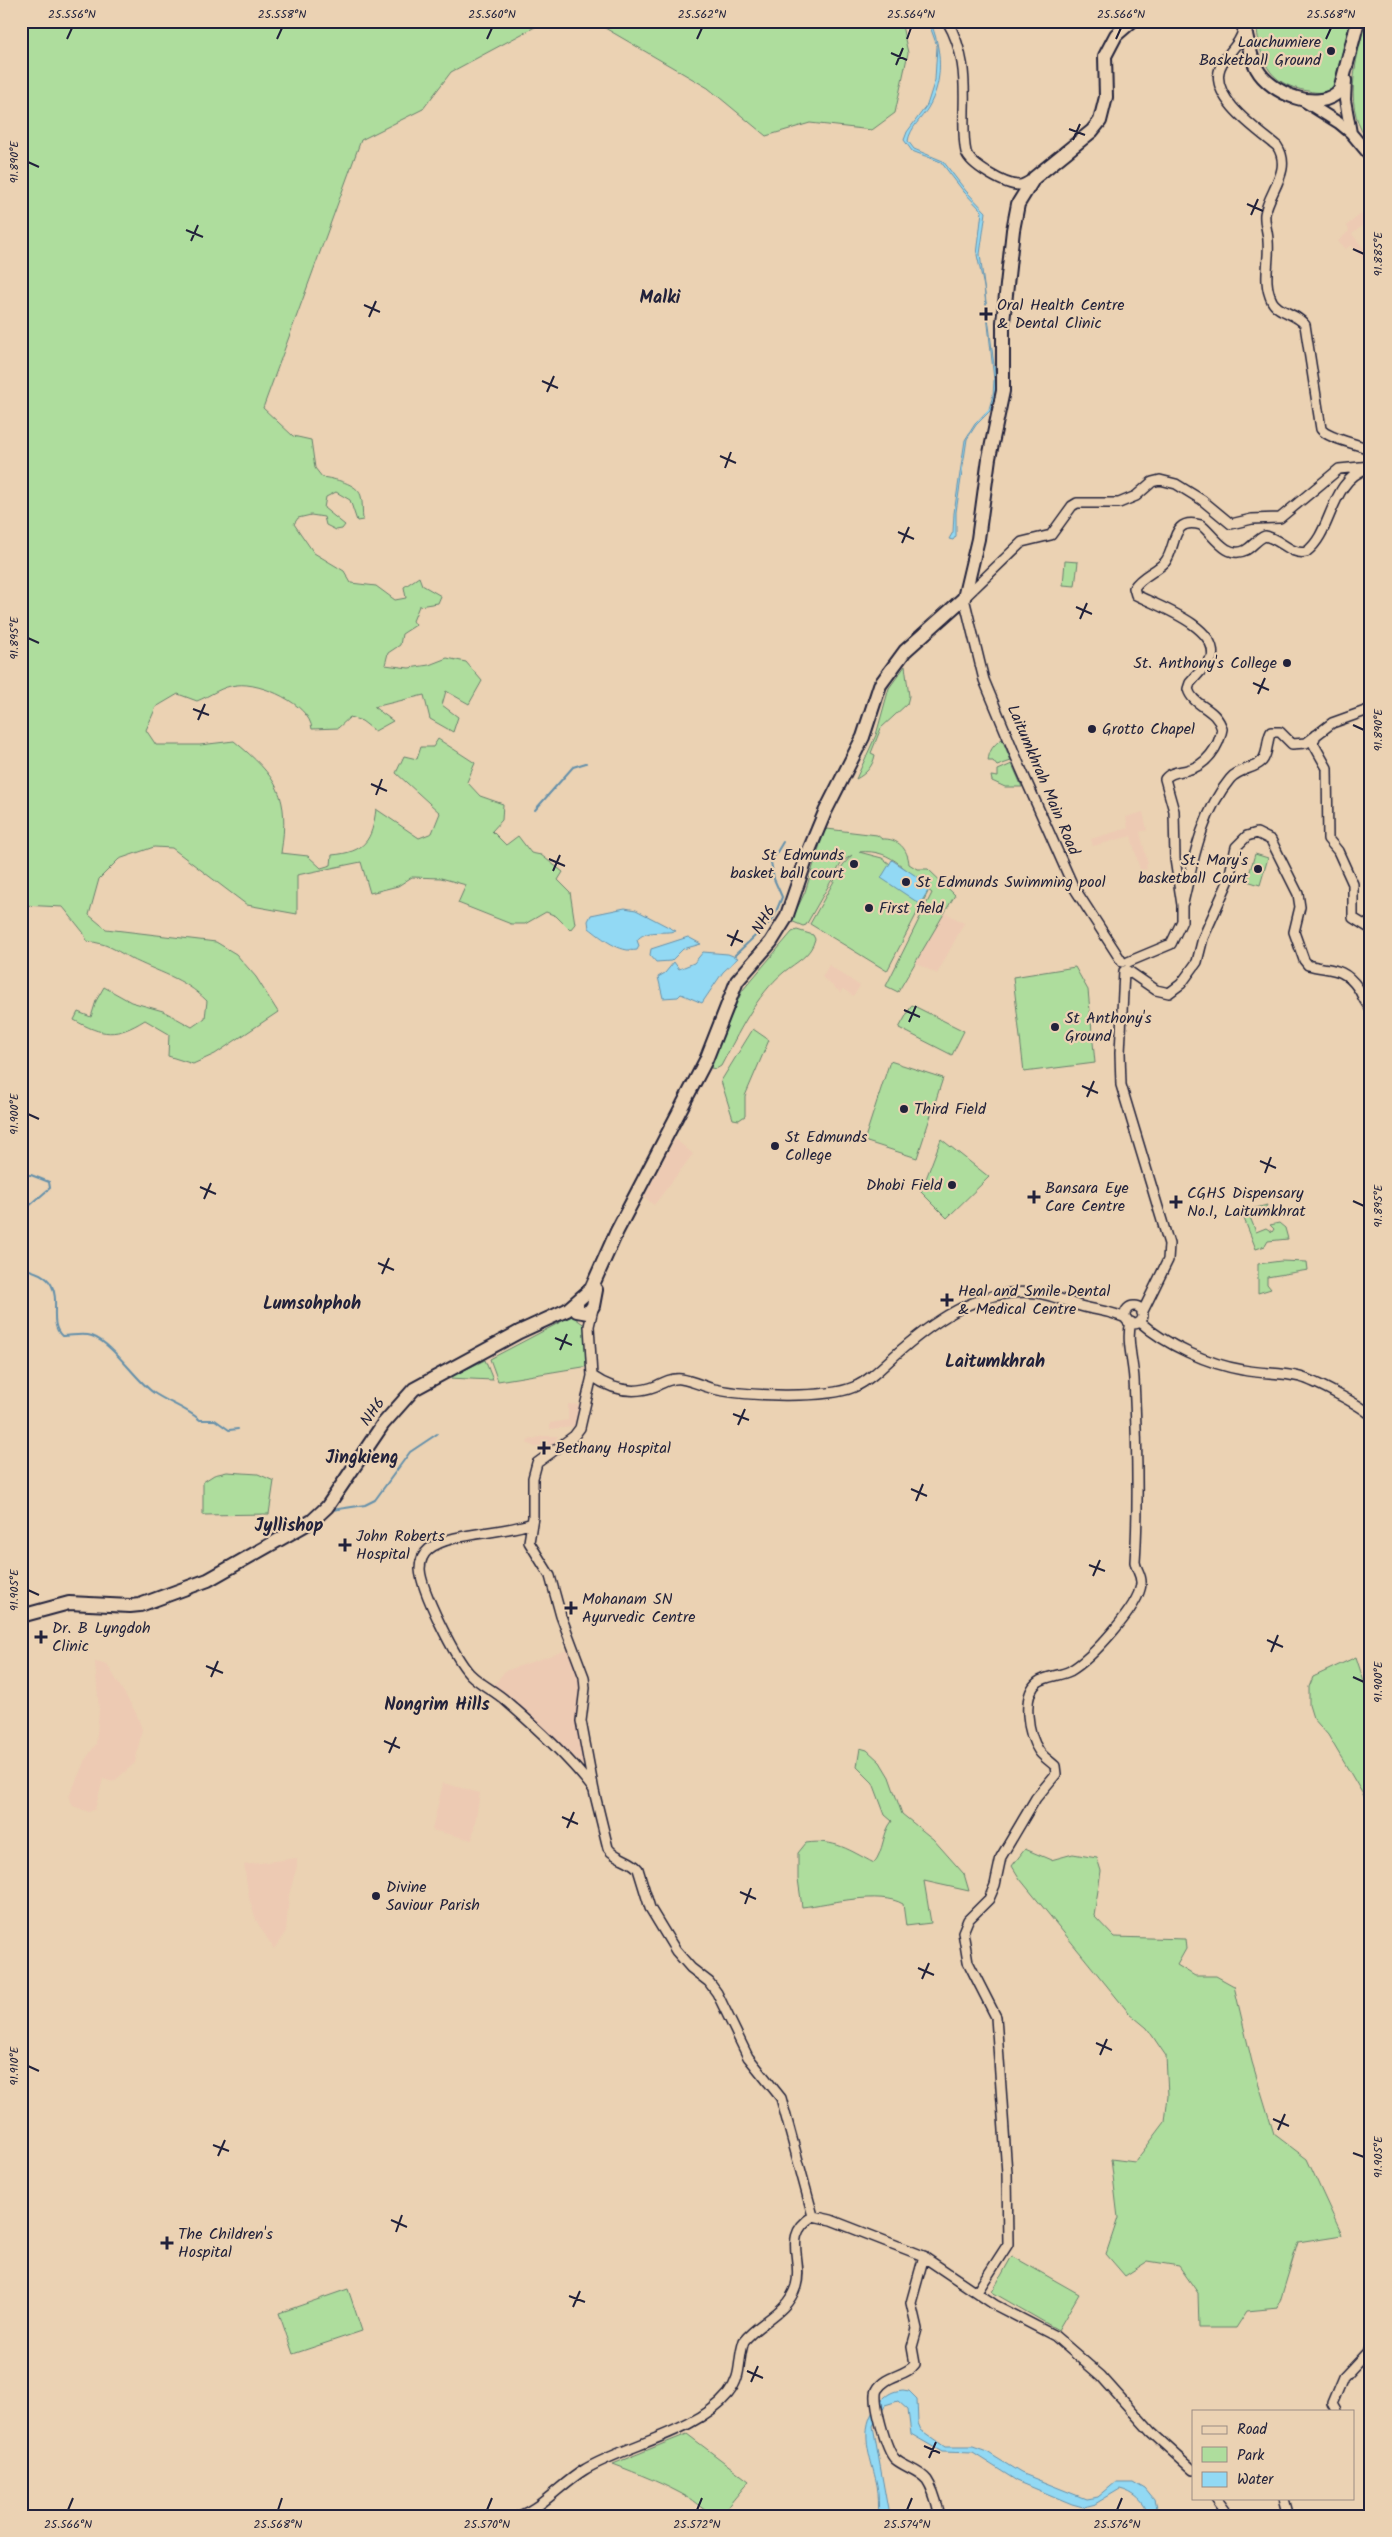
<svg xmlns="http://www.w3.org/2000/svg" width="1392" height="2537" font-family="Kalam,sans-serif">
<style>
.built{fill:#edcab3}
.green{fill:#aedd9d;stroke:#68806c}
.water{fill:#92d9f4;stroke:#6590aa}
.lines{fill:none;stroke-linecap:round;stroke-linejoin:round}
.stream{stroke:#6590aa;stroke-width:2}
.secondary-casing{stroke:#22223b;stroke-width:12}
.primary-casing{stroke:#22223b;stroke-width:14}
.highway-casing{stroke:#22223b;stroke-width:16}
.secondary{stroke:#ebd2b3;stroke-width:9}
.primary{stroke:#ebd2b3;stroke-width:10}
.highway{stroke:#ebd2b3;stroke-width:12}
.ticks{fill:none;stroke:#22223b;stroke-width:2}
.poi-dot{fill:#22223b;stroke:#ebd2b3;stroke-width:2}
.labels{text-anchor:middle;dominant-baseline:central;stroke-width:4.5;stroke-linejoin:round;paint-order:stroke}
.poi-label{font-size:16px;fill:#22223b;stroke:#ebd2b3;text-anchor:start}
.street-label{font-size:16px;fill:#22223b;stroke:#ebd2b3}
.neighbourhood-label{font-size:18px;font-weight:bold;fill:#22223b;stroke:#ebd2b3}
.neatline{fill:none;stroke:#22223b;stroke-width:2}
.ticks-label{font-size:12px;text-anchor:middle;fill:#22223b}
</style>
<rect width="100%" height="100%" fill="#ebd2b3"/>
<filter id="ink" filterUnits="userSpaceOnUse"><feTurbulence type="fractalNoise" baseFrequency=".02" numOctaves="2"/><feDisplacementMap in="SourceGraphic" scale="10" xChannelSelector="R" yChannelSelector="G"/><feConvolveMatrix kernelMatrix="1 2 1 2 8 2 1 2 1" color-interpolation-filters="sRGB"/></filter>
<g filter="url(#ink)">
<path class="built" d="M1361,214L1367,222L1352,234L1371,257L1365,262L1351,245L1345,249L1338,241L1349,231L1347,225Z
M1143,812L1147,830L1140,832L1148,864L1146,865L1147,869L1140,870L1131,836L1093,846L1091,839L1128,828L1126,817Z
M942,911L964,923L937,974L915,962Z
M829,965L860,986L853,996L843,989L840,992L822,977Z
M675,1139L693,1154L654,1205L644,1197Z
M568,1404L581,1405L574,1427L550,1429V1423L568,1420Z
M543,1436H558L547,1453L527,1443L529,1440Z
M570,1649L583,1687L577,1711L590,1772L509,1696L493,1686L505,1671Z
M95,1662L107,1664L136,1713L142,1729L135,1763L113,1782L103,1779L95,1809L89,1812L73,1806L69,1797L85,1760L96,1744L99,1710Z
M443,1783L480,1793L472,1840L432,1830Z
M297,1858V1866L289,1895L286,1931L274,1949L257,1922L249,1898L244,1865Z"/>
<path class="green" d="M21,21H546L451,72L423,109L361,140L263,408L293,436L311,440L315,468L322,477C334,479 357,483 361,496C363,503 362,513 363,520L357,521L350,500L336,492L326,497L324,508L345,525L342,529L336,530L326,525L324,517L311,515L298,518L294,524L314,553L344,571L351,583L376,586L395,600L406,598L404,587L419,577L422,585L441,596L438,603L419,606L413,621L416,625L402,634L400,645L388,653L385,665L409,668L429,665L447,658L466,662L482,681L469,704L446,691L442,705L458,717L453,732L430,719L424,695L374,707L393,721L375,731L362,721L350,717L338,728L312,729C310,704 260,682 237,685C222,686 210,696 197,701L178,694L156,707L146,730L156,745H200L234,741C278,777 290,796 281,853L308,856L321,868L331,865L332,855C365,852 372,841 376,809L419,838L432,833L440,813L396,773L404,756L417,759L421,747H433L438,739L475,763L467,782L480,796L503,804L502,820L492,831L506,845L518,836L531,853L541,855L563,872L558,880L570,892L575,924L570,930L556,916L546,912L525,924H511L458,903L466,885L441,878L412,877L398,886L370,893L361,862L297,875V914L247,905L172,848L154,847L119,859L99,879L89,915L106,929L216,942L236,954L256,977L278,1012L215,1054L193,1064L168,1056L169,1034L145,1020C116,1038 103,1036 74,1020L78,1012L91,1017L96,1001L104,987L131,1002L163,1011L192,1027L205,1018L207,1001C183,977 159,973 130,958C112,948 108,944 87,941L83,932L63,907L21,905Z
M593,21H901L908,53L895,113L872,130L810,123L766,136L708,88Z
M1256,21H1351L1333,86C1327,94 1317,93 1308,91C1266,84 1260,59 1256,21Z
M1365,21H1368L1366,49L1371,93V145C1341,109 1356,62 1365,21Z
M1065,561L1078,562L1075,586L1063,585Z
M905,666L909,696L907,704L881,728L871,753L875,755C873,766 866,774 856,779L876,735L889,688Z
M1002,739L1011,761L997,766L993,761H988C989,751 993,745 1002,739Z
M1012,764L1022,787H1005L992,781L991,776L998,777V770Z
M827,829L877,835L882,839C898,838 908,849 909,864L917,869H928L955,895L898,992L886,986L932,893C907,875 895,848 859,852L882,858L928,892L887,971L810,924L843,865L852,855L842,862L806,925L803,926L791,921L805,892L824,832Z
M1255,854L1268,858L1260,885L1247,881Z
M797,930L813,935L815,939C811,956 796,962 784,972C756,995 738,1034 721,1066L716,1069L711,1068V1062L742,991L792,932Z
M1075,967L1088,990L1095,1063L1024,1072L1013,977Z
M912,1005L964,1031L952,1055L899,1028Z
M753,1029L769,1040L745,1096V1116L739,1120L733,1119L721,1081Z
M890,1061L943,1078L917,1158L864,1141Z
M941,1139L989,1177L947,1218L921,1192Z
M1267,1205L1265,1209L1257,1210L1258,1215L1250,1217L1256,1232L1266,1228L1272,1232L1274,1229L1270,1225L1279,1223L1285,1228L1288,1239L1268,1241L1265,1246L1256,1249L1243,1216L1245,1211Z
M1281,1261L1307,1262L1308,1270L1267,1277V1284L1271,1289L1258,1293V1264Z
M572,1316L586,1326L589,1366L498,1381L490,1359Z
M485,1360L493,1380L448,1378Z
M227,1472L258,1474L274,1481L269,1514L203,1515V1482L214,1475Z
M1356,1657L1367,1691L1371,1690V1808L1328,1735L1313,1718L1309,1705V1687L1313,1677Z
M860,1748L867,1750L880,1762L889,1777L902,1814L933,1839L964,1874L969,1891L924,1881L931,1923L906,1926L903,1904C879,1890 830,1904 802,1907L798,1879V1853L806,1843C835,1839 849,1850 874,1863C884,1850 882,1834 892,1821L885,1815L873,1783L857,1767Z
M1025,1849L1051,1860L1073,1854L1097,1858L1101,1871L1094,1916L1114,1937L1185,1939L1186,1949L1177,1965L1195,1976H1216L1234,1986L1252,2062L1274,2134L1307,2159L1342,2235L1298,2242L1278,2308L1247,2311L1236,2328H1199L1198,2293L1179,2266L1148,2261L1125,2276L1106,2254L1118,2218L1111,2159L1135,2162L1165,2122L1168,2096L1166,2056L1147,2028L1129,2013L1020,1879L1012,1866Z
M1012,2256L1079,2294L1058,2330L992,2292Z
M348,2289L362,2331L293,2354L279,2313Z
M687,2434L749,2481L720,2516C709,2516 698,2504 689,2498C665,2484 639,2474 613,2464Z"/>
<path class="water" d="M928,21H930C942,49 944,81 928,108C922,118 910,128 908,141L914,149L943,161L966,191L986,212L980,254L996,381L995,395L990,411L976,425L967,439L956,512V536L953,540L949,539L953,532L954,513L965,440L975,424L989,409L993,395L994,380L984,287L977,255L982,211L964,192L941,162L912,151L904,140L907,132L927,105L935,80L937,46Z
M892,860L931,886L920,904L881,878Z
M625,908L636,910L676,931C663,934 646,929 637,940L639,946L637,950C619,953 602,938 589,928L588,921L591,915Z
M688,937L701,944L683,949L671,961L656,962L650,955L651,949Z
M703,952L728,954L738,958L723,972L702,1003L681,994L678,997L663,998L658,977L665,973L674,962L679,969L694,963Z
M903,2390L909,2391L917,2399L918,2423L921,2430L945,2447H973L987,2452L1021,2473L1086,2499L1098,2497L1116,2482H1133L1145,2489L1154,2500L1158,2516H1148C1146,2502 1133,2492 1120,2489L1095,2504L1083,2507L1072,2504L1017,2481L973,2453L942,2452L911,2434L908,2410L898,2401L885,2405L873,2426L888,2510V2516H879C878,2506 879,2495 877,2485C871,2457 857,2429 878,2404C886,2395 891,2391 903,2390Z"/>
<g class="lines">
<path class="stream" d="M535,810L573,767L586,763
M735,955L773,919L782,897L774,879L771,862L783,842
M21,1175H31L49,1182L50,1188L21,1213
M21,1268C77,1278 42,1318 62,1336C72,1336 83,1333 92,1336C114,1344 135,1380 154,1393C169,1403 186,1408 200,1420H215L229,1430L238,1429
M332,1510L365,1505L375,1500L410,1452L437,1434"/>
<defs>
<path id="secondary" d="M947,21C964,50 965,77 964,110C964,123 963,139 966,152C970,165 1006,186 1020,185C1025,184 1029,181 1034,178
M1243,29C1241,45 1225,54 1220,68C1209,98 1259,131 1277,146C1293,170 1269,191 1265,214C1264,223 1268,232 1268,241C1270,261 1262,281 1272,301C1278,313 1297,313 1305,325L1321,429C1328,439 1357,443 1371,450
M1316,735L1313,743L1327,768L1328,839L1338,851L1353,884V918L1371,929
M1183,903C1193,861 1201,814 1230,779C1239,768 1253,770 1262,761C1269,753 1266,741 1271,732H1280L1292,744L1306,743L1332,723L1371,709
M1122,962L1073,886L1021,769L984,680L964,598L1022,542L1051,535L1072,506L1077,503H1119L1136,496L1152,482L1160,480L1176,484L1202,500L1231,524L1252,519L1280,518L1339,469L1371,466
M1128,962L1171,944L1182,921V905L1175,859L1174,811L1165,779C1170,772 1179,772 1187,770C1206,766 1219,747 1222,729C1216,707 1193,707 1188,689L1190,683L1212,658C1219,627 1158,606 1136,595L1134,588C1141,576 1156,572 1165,562C1177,548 1170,516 1201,525C1213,534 1226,560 1246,550C1253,546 1257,539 1265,536C1279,538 1292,556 1306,552C1333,533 1329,481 1368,468
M1127,970L1156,990L1169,993L1181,984L1197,962L1203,938L1228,882L1236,847L1247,836L1257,833L1271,840L1298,894L1300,907L1294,932L1304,960L1308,965C1330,971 1343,966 1358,988C1363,995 1364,1003 1371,1008
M1124,971L1120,1053L1121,1085L1169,1244L1168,1260L1142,1313
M1125 1315a9 9 0 1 1 18 0a9 9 0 1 1-18 0Z
M593,1309L589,1326L592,1376L580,1428L574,1436L537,1463L533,1478V1517L529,1542L550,1576L561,1616L584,1677L585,1688L581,1721L594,1791L608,1848C615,1859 630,1859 638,1869L650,1908L676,1951L691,1968L709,1982L717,1993L748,2057L781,2098L813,2216
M1140,1322C1166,1345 1208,1364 1243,1370C1262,1374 1281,1372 1300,1377C1315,1381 1360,1405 1371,1415
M592,1376C612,1390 633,1395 656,1386C664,1382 672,1378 681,1379C693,1381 703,1386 714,1389C744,1396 826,1399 854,1387C871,1380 887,1362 901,1350C939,1317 984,1287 1037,1293C1051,1295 1064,1300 1077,1305C1092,1310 1114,1311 1127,1319
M532,1523C504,1534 450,1532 429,1549C423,1554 420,1561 420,1569C421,1590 455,1658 470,1674C481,1685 495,1691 506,1701C537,1728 570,1758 594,1790
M924,2256L911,2303L917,2329L912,2347L915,2364C907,2376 885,2375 877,2390C872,2399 886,2450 895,2459C904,2467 919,2470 927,2480C934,2490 937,2504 940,2516
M977,2292L1008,2244L1007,2173L996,2017L968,1962L963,1932L968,1920L989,1899L995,1885L1001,1857L1036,1798L1056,1774L1055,1766C1050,1761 1043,1757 1039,1751C1028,1735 1021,1695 1038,1682C1046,1676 1060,1676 1070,1671C1091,1659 1139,1607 1141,1584C1142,1575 1136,1570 1135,1562C1139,1502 1137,1439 1134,1379C1133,1361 1126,1339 1131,1322
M1336,2411L1332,2404L1343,2378L1371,2348
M1215,2498L1228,2516
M1284,2498L1289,2516
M519,2516C544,2506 561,2484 584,2470C625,2445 697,2432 728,2394C743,2375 737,2361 744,2341C760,2321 787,2314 796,2286C804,2259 781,2236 813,2216L831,2220L921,2255L995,2305L1055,2336L1101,2376L1151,2432L1193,2470"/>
<path id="primary" d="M1346,80L1345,100L1351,133
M1304,101L1339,123L1351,133L1371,157"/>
<path id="highway" d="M1243,21C1247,37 1249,55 1257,69C1270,93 1319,114 1340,90L1358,21
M591,1289L617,1231L706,1060L737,981L771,942L786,918L810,848L825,812L863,737L880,685L905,651L964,598L978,539L989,458L1003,391V322L1013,230L1018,204L1034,178L1092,131L1100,121L1106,97L1105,56L1116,35L1132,21
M21,1616L69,1603L130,1606L140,1605L208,1580L312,1521L327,1507L383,1424L414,1389L519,1332L567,1310L591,1289L596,1290L593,1306L588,1313L577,1311V1304"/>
</defs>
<use href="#secondary" class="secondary-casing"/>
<use href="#primary" class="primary-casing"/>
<use href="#highway" class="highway-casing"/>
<use href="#secondary" class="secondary"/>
<use href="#primary" class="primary"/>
<use href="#highway" class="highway"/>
</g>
</g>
<path class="ticks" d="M67,39L72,28M277,39L282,28M487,39L492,28M697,39L702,28M907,39L911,28M1116,39L1121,28M1326,39L1331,28M891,53L907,60M896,65L903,48M1069,129L1085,135M1073,140L1080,124M28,162L39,167M1247,204L1263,211M1251,215L1258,199M186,230L203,237M191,241L198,225M1353,249L1364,254M364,305L380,312M369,317L376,301M542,381L558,388M547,392L554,376M720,456L736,463M725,468L731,452M898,532L914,539M902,543L909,527M1076,607L1092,614M1080,619L1087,603M28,638L39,643M1253,683L1269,690M1258,694L1265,678M193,709L209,715M198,720L205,704M1353,725L1364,730M371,784L387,791M376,795L382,779M549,859L565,866M553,871L560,855M727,935L743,942M731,946L738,930M904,1010L920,1017M909,1022L916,1006M1082,1086L1098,1093M1087,1097L1094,1081M28,1114L39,1119M1260,1161L1276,1168M1265,1173L1271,1157M200,1187L216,1194M204,1199L211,1183M1353,1201L1364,1206M378,1263L394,1270M382,1274L389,1258M555,1338L572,1345M560,1350L567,1334M733,1414L749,1420M738,1425L745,1409M911,1489L927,1496M916,1501L923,1484M1089,1565L1105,1571M1093,1576L1100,1560M28,1590L39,1595M1267,1640L1283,1647M1271,1652L1278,1635M206,1666L223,1673M211,1677L218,1661M1353,1677L1364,1682M384,1741L400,1748M389,1753L396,1737M562,1817L578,1824M567,1828L574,1812M740,1892L756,1899M745,1904L751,1888M918,1968L934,1975M922,1979L929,1963M1096,2043L1112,2050M1100,2055L1107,2039M28,2066L39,2071M1273,2119L1289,2126M1278,2130L1285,2114M213,2145L229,2151M1353,2153L1364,2157M218,2156L225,2140M391,2220L407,2227M396,2232L402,2215M569,2296L585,2302M573,2307L580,2291M747,2371L763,2378M751,2382L758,2366M924,2446L940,2453M929,2458L936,2442M68,2510L73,2498M278,2510L282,2498M487,2510L492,2498M697,2510L702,2498M907,2510L912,2498M1117,2510L1122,2498"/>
<g class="poi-dot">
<circle cx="1331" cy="51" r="5"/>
<path d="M983.5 306.5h5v5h5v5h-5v5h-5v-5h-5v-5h5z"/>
<circle cx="1287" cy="663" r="5"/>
<circle cx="1092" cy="729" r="5"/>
<circle cx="854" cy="864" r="5"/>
<circle cx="1258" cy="869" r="5"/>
<circle cx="906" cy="882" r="5"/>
<circle cx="869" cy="908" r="5"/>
<circle cx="1055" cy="1027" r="5"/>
<circle cx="904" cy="1109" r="5"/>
<circle cx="775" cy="1146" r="5"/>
<circle cx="952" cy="1185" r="5"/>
<path d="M1031.5 1189.5h5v5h5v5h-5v5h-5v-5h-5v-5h5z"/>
<path d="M1173.5 1194.5h5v5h5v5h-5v5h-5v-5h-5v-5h5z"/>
<path d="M944.5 1292.5h5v5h5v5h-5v5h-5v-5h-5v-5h5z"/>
<path d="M541.5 1440.5h5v5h5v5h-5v5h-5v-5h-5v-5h5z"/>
<path d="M342.5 1537.5h5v5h5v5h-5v5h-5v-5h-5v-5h5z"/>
<path d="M568.5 1600.5h5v5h5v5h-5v5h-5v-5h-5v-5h5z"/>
<path d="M38.5 1629.5h5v5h5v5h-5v5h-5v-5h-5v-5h5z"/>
<circle cx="376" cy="1896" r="5"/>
<path d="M164.5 2235.5h5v5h5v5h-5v5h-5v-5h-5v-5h5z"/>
</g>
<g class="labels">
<g class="poi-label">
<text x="1321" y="42" text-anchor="end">Lauchumiere<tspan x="1321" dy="18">Basketball Ground</tspan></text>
<text x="997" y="305">Oral Health Centre<tspan x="997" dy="18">&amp; Dental Clinic</tspan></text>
<text x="1277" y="663" text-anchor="end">St. Anthony's College</text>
<text x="1102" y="729">Grotto Chapel</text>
<text x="844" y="855" text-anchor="end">St Edmunds<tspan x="844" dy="18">basket ball court</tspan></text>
<text x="1248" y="860" text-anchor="end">St. Mary's<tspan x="1248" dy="18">basketball Court</tspan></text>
<text x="916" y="882">St Edmunds Swimming pool</text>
<text x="879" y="908">First field</text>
<text x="1065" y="1018">St Anthony's<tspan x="1065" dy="18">Ground</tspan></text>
<text x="914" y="1109">Third Field</text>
<text x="785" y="1137">St Edmunds<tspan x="785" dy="18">College</tspan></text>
<text x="942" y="1185" text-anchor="end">Dhobi Field</text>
<text x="1045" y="1188">Bansara Eye<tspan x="1045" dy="18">Care Centre</tspan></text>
<text x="1187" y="1193">CGHS Dispensary<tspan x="1187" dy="18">No.I, Laitumkhrat</tspan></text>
<text x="958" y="1291">Heal and Smile Dental<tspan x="958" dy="18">&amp; Medical Centre</tspan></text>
<text x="555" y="1448">Bethany Hospital</text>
<text x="356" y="1536">John Roberts<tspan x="356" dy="18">Hospital</tspan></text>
<text x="582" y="1599">Mohanam SN<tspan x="582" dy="18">Ayurvedic Centre</tspan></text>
<text x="52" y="1628">Dr. B Lyngdoh<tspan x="52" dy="18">Clinic</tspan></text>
<text x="386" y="1887">Divine<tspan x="386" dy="18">Saviour Parish</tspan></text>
<text x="178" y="2234">The Children's<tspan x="178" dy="18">Hospital</tspan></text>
</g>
<g class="street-label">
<text transform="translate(1043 780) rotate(67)">Laitumkhrah Main Road</text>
<text transform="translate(764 920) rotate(-58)">NH6</text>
<text transform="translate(373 1412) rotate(-54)">NH6</text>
</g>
<g class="neighbourhood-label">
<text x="660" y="298">Malki</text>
<text x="312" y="1304">Lumsohphoh</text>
<text x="995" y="1362">Laitumkhrah</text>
<text x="362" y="1458">Jingkieng</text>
<text x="289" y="1526">Jyllishop</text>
<text x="437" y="1705">Nongrim Hills</text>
</g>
</g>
<rect width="1392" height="2537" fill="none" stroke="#ebd2b3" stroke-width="55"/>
<rect x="1192" y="2410" width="162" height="90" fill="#ebd2b3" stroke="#9b8c83"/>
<rect x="1202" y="2426" width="25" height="8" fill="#ebd2b3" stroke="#9b8c83"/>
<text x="1237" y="2434" font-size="15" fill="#22223b">Road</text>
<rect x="1202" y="2447" width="25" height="15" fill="#aedd9d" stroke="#9b8c83"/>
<text x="1237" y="2460" font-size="15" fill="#22223b">Park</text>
<rect x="1202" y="2472" width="25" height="15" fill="#92d9f4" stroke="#9b8c83"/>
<text x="1237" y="2484" font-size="15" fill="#22223b">Water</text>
<rect x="28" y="28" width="1336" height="2482" class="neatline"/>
<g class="ticks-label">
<text x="72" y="18">25.556°N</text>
<text x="282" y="18">25.558°N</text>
<text x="492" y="18">25.560°N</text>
<text x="702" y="18">25.562°N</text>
<text x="911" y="18">25.564°N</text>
<text x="1121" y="18">25.566°N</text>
<text x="1331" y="18">25.568°N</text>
<text transform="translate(14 162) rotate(-90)" y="4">91.890°E</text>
<text transform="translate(1378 254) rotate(-90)" y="4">91.885°E</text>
<text transform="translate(14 638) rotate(-90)" y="4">91.895°E</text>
<text transform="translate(1378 730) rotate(-90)" y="4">91.890°E</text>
<text transform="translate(14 1114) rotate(-90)" y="4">91.900°E</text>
<text transform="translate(1378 1206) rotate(-90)" y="4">91.895°E</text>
<text transform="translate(14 1590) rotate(-90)" y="4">91.905°E</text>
<text transform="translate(1378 1682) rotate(-90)" y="4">91.900°E</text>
<text transform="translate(14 2066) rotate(-90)" y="4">91.910°E</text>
<text transform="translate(1378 2157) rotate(-90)" y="4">91.905°E</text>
<text x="68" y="2528">25.566°N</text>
<text x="278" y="2528">25.568°N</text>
<text x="487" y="2528">25.570°N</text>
<text x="697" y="2528">25.572°N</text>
<text x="907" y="2528">25.574°N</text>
<text x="1117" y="2528">25.576°N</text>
</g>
</svg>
